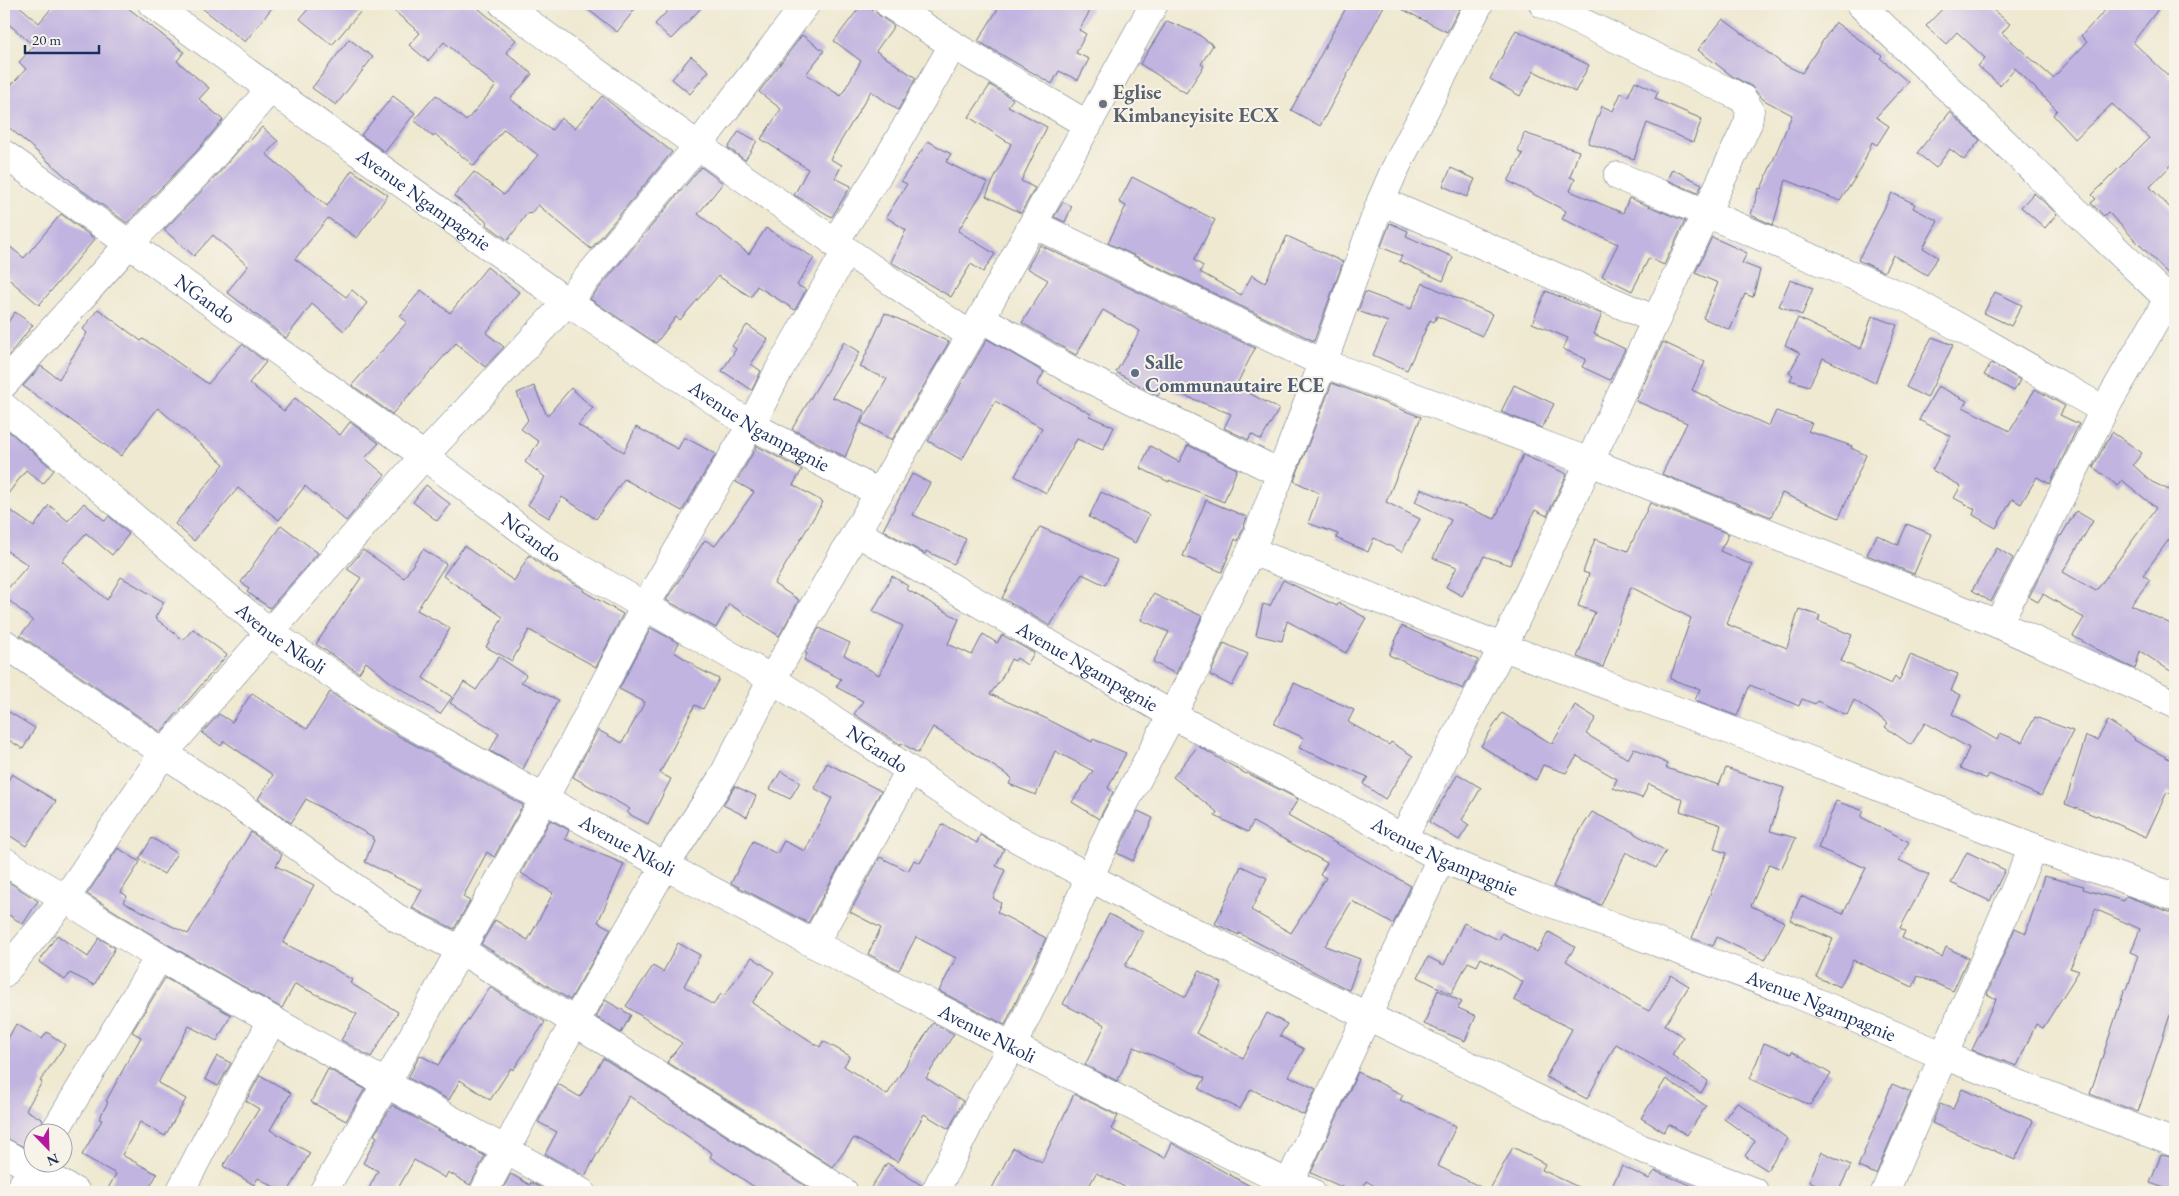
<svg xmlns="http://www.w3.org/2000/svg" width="2179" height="1196" font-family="'EB Garamond',serif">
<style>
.building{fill:#c1b4e0}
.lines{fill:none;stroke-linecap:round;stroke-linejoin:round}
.street-casing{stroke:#657086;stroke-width:29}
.street{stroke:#fff;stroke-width:28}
.worship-dot{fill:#6b7280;stroke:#f7f3e8;stroke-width:2}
.service-dot{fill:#5c6f8a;stroke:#f7f3e8;stroke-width:2}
.labels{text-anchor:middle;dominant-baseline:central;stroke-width:4;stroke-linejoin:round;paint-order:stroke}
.worship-label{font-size:20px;font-weight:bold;fill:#5b616d;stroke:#f7f3e8;text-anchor:start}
.street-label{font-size:20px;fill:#1b2f5e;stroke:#f7f3e8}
.service-label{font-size:20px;font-weight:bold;fill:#4e5e75;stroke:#f7f3e8;text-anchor:start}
</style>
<rect width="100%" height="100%" fill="#f7f3e8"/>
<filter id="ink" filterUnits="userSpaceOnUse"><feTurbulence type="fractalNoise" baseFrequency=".02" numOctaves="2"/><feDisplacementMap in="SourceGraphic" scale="10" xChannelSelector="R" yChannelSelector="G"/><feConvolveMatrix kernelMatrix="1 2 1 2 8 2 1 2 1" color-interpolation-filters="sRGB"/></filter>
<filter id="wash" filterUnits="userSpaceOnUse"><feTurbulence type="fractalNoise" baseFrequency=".0096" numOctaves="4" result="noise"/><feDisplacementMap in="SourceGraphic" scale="20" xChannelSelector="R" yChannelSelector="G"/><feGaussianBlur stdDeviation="1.12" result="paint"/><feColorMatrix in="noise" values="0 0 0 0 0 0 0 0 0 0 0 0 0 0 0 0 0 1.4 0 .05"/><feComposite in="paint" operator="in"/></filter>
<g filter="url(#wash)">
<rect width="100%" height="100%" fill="#efe9d1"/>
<g id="blocks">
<path class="building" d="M4,4H17L39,23L55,4H123L184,52L177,61L209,88L199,99L223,120L197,151L127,223L80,189L4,123V93L26,69L19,62L34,46L4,20Z
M197,4H275L245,42Z
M312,4H367L332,45L300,19Z
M386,4H473L516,40L506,52L532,74L510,99L552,130L561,118L575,128L602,96L672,152L591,249L538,205L530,214L528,212L508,240L486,224L487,222L454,196L474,172L504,195L538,155L504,129L474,166L435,134L433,137L414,120L436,95L466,121L496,86L444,42L428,61L409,45L420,33Z
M581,4H639L617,32Z
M674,4H705L671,39L655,24Z
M862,4H866L881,17L894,26L876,51L916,78L898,110L871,91L830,159L842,165L835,178L851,186L832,217L794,195L808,169L761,139L781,109L759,92L802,35L824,51L806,74L841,96L861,61L834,41Z
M1001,4H1094L1079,30L1086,34L1076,53L1089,59L1078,80L1059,71L1052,84L978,41Z
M1348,4H1385L1320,126L1291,110Z
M1392,4H1462L1447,32Z
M1947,4H1986L2010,24L2002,33L2053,78L2087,42L2081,36L2111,4H2162L2133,42L2175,82V161L2150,187L2175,213V277H2171L2108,212L2104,216L2091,203L2096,199L2092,195L2149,138L2112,104L2075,139L2053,115L2057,110L2015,68L2000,85L1978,66L1985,58L1957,32L1946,44L1926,26Z
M1723,19L1783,64L1802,73L1835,22L1882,56L1880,58L1908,82L1876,117L1889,126L1877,145L1872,142L1861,169L1840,201L1786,180L1773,225L1751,215L1759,188L1761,189L1792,115L1764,100L1751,86L1732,76L1698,50Z
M1167,21L1196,33L1213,45L1201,64L1204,66L1186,93L1140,64Z
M1516,30L1589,65L1575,92L1534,71L1520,96L1490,79Z
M349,39L373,57L336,105L312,88Z
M691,56L709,71L690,94L672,79Z
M1635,81L1658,92L1655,99L1702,119L1693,142L1647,123L1634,159L1588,143L1602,106L1613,111L1621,93L1628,96Z
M990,85L1013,99L1008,106L1047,127L1021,181L1035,188L1021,213L986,196L1011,144L969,117Z
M393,96L415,113L385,152L361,135Z
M1950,112L1980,140L1964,160L1950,149L1936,168L1917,153Z
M262,127L278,141L266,154L327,206L352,170L388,195L357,238L328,218L295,259L346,297L352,290L367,303L344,331L312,304L286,338L227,292L248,266L213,235L194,256L164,230L220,172L247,140L249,142Z
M739,131L757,141L745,160L728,148Z
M1524,133L1579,151L1570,177L1575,179L1570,191L1623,213L1629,198L1685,221L1664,265L1649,258L1632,291L1602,276L1618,244L1562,219L1566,211L1508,181L1523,154L1518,152Z
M928,141L951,154L946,162L988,183L958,231L995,254L983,272L971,264L951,297L891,262L906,230L886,217L907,184L901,181Z
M701,167L723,183L698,214L749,254L766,228L814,258L797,285L806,290L795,310L757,286L751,297L718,276L680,320L676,317L656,343L590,299Z
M1451,168L1475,179L1467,197L1443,186Z
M1672,169L1702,184L1698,193L1667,180Z
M1132,177L1215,220L1194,260L1203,266L1200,272L1241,295L1252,275L1265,283L1287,236L1343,262L1314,341L1108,243L1126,206L1119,202Z
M1892,193L1915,204L1913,208L1938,221L1923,248L1938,257L1927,275L1893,255L1884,272L1858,260Z
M2034,193L2057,214L2045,228L2021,207Z
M1063,202L1072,206L1065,222L1054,217Z
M61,214L95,239L39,305L4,275V242L24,258Z
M1390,223L1408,231L1406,236L1453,257L1443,281L1399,261L1402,256L1381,247Z
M1712,237L1747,253L1742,263L1760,270L1753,297L1745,294L1730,330L1703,318L1718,283L1695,273Z
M1040,245L1255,348L1236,386L1279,409L1261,440L1251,434L1249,440L1224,428L1231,414L1163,387L1158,396L1116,372L1140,331L1103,310L1076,355L1022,323L1048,280L1027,268Z
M487,267L519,292L486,333L504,347L485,367L456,343L392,414L352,385L407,322L400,316L421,290L450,313Z
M1790,280L1813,288L1802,315L1779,306Z
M1423,283L1492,314L1482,336L1437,316L1434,322L1430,320L1407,370L1373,355L1388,322L1358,311L1365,292L1411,309Z
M1546,291L1602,314L1594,334L1625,349L1610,380L1582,367L1586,359L1563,349L1568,338L1532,323Z
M1995,292L2022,305L2011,326L1984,313Z
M98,309L141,341L143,339L159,349L208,384L242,344L266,362L249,383L284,411L295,398L340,435L350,422L379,443L365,458L385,475L346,521L305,486L279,520L238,488L194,541L175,524L224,464L158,408L121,456L23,386L41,366L59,379L87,333L83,329Z
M15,312L33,325L4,361V328Z
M885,313L949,342L892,440L861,423L887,379L860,367Z
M1872,316L1897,325L1875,383L1823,358L1809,386L1790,380L1793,375L1789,373L1800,353L1785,345L1798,318L1861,349Z
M747,325L768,339L751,364L761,371L752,390L722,371L736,349L732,346Z
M1932,337L1953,345L1927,398L1906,387Z
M987,339L1044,372L1037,385L1091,414L1089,416L1114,427L1103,450L1077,439L1046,493L1015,476L1042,428L995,401L962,460L928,441Z
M844,342L860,352L832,397L865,411L845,457L792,429Z
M1663,342L1705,362L1692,390L1769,426L1776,411L1812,423L1808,431L1852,446L1851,448L1866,455L1839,518L1782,493L1771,517L1662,474L1687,423L1636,401Z
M1991,363L2020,380L2014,391L1984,375Z
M1332,383L1421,417L1386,502L1420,519L1402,552L1374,538L1368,552L1336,538L1338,534L1308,523L1319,493L1294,481Z
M1514,385L1554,404L1542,428L1501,412Z
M534,386L547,416L571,388L593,408L578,425L624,452L636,427L678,449L684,437L716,454L682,511L624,479L596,519L562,497L549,518L528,505L545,477L525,462L539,442L521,429L528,420L517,393Z
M1938,386L1967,401L1963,407L2010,431L2035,389L2065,406L2060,415L2079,424L2050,484L2037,477L2021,504L2012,499L1996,528L1973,515L1975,509L1954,498L1961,486L1932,470L1951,436L1919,420Z
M4,427L54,470L43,484L26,470L4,499Z
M2112,432L2142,453L2133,465L2152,482L2169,490L2175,481V531L2143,575L2150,580L2131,605L2175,626V674L2140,651L2135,669L2120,662L2073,636L2084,618L2043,594L2038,602L2029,597L2060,535L2061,536L2076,511L2093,521L2063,572L2096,591L2156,508L2122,480L2118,486L2093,467Z
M1188,445L1237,469L1224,502L1169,480V482L1140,468L1150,446L1179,462Z
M757,446L802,470L793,485L823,502L774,584L799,600L779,636L729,604L716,628L666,600L705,540L715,546L754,492L736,482Z
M1523,455L1567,474L1547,516L1535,510L1510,565L1484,556L1462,596L1446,587L1457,567L1433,558L1451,520L1415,502L1421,489L1495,519Z
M912,474L930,483L913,515L966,539L954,564L926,551L925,554L883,530Z
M426,485L450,504L437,521L413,502Z
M1101,492L1149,515L1135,543L1089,517Z
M1206,500L1247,517L1238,541L1235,539L1222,572L1183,556Z
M84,503L105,521L109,516L129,534L112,555L86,533L62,561L107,600L121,577L164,602L155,618L183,640L193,629L227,655L161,732L20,635L33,621L4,596V593L28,565L4,549V506L34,527L49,505L68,521Z
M1650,503L1729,534L1720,551L1752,565L1726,624L1787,648L1799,609L1820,616L1818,621L1852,635L1841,661L1891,684L1895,677L1899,681L1910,655L1958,674L1951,691L1961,695L1952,714L1997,740L2000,733L2022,742L2035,717L2073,731L2041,796L1989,774L1987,779L1960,768L1969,748L1925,723L1911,745L1885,727L1888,723L1854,700L1847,715L1817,701L1815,704L1802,699L1799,706L1750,685L1737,716L1695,700L1700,689L1670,679L1691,618L1631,587L1603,667L1577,657L1595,612L1578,606L1589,574L1583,572L1595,539L1628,551Z
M1907,524L1931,534L1914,574L1867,555L1877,535L1898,545Z
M281,525L318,553L270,608L247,592L249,589L241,582Z
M1040,527L1117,560L1105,585L1082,574L1050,626L1002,598Z
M464,546L514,581L529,555L543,566L584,589L583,591L623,614L596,667L529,630L512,661L486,647L503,617L443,576Z
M1997,548L2013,558L1991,602L1972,590Z
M423,549L446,564L417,610L450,628L423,678L452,697L440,714L389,681L366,662L359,673L316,644L361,578L347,569L363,550L404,578Z
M892,576L908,586L906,589L959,619L948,644L972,655L983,634L997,643L1002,635L1034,653L1027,665L1017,658L1015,661L1011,659L1000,681L990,694L1045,718L1092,742L1093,739L1126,753L1108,788L1113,792L1099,819L1072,802L1093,771L1055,751L1036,795L1009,784L1012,778L933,727L918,753L901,743V745L854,714L863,701L836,687L841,679L804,660L807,654L805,653L819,628L850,643L844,655L879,675L903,626L873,611Z
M1283,580L1337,606L1339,603L1366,618L1346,653L1287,621L1282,641L1256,635L1263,604L1270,606Z
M1153,594L1202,616L1176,674L1153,662L1169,632L1141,620Z
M1402,626L1478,660L1463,689L1389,655Z
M651,628L679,643L674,652L695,665V667L719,679L703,709L695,705L660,773L671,779L648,824L627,813L630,809L573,777L598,730L622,743L645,702L619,689Z
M1224,643L1248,654L1232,686L1210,675Z
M499,657L526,675L521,682L558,700L523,769L490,751L499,733L450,703L464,682L476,690Z
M1294,683L1354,710L1348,722L1389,745L1391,742L1413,756L1385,799L1363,784L1368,777L1299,748L1304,738L1274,724Z
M330,692L379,725L523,805L494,857L487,852L463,897L470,901L454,929L412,908L422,890L365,862L374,840L372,839L373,837L306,799L291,823L258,799L273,775L224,741L221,746L202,733L219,714L232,722L252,693L307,729Z
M1575,705L1596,718L1586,734L1628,759L1634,748L1668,764L1666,768L1719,785L1726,768L1784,788L1770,831L1796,838L1781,869L1769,864L1751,906L1785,922L1765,960L1717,937L1713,946L1692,938L1727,853L1714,849L1721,825L1680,811L1683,800L1649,784L1642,798L1613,788L1617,779L1577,756L1566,773L1543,765L1536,780L1481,746L1502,713L1552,744Z
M4,709L35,728L23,749L4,737Z
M2108,721L2135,738L2134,740L2175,762V796L2167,792L2146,837L2097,815L2096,816L2065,804L2086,736L2097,740Z
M1198,746L1246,774L1247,773L1298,799L1288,816L1411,886L1393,924L1352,901L1325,946L1360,959L1349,990L1239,933V935L1215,924L1241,866L1267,878L1251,910L1291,933L1326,878L1320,875L1327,863L1253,822L1248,832L1215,816L1217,812L1173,777Z
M827,763L881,791L808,923L731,883L753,841L777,854L784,841L805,851L832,798L814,788Z
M781,771L800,782L790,799L770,789Z
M12,774L56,801L26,846L4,832V787Z
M1458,774L1481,788L1462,820L1469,825L1459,840L1429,822Z
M735,786L756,796L747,817L723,805Z
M1836,801L1864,811L1861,817L1909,842L1899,860L1929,875L1900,928L1905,931L1902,938L1942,957L1946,947L1968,958L1953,991L1918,976L1913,987L1853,960L1840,987L1816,977L1833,939L1790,920L1801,896L1843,914L1866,868L1818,848Z
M1138,811L1153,818L1133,861L1117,853Z
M1592,812L1635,833V834L1666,851L1656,868L1626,852L1601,905L1553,887L1576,837Z
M550,820L569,830L565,839L624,864L598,922L611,929L570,1000L481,944L495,920L528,940L553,893L521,873Z
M942,824L977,843L980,835L1004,849L996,866L1005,870L993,898L1001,903L997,912L1046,938L1005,1025L939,991L956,958L916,937L899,970L868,954L881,928L850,912L880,857L908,871L914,860L920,863Z
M251,832L282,855L276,866L314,885L283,943L328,965L352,980L350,983L398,1012L371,1057L341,1040L357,1014L295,984L282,1008L167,944L87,894L118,848L140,862L121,892L127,896L123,902L188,934Z
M152,838L177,853L164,874L139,859Z
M1967,852L2005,870L1990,901L1951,883Z
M2044,876L2084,886L2083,889L2124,901L2126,896L2175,914V1000L2138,1112L2090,1094L2125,989L2127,990L2138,955L2131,952L2140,929L2095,909L2090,927L2070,968L2079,971L2043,1028L2036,1024L2017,1066L1972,1050L1996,999L1987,994L2015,928L2026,933Z
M4,879L38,901L23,924L4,912Z
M1109,914L1143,932L1125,966L1186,997L1199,971L1222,983L1196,1033L1243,1058L1267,1013L1287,1024L1280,1036L1304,1049L1289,1076L1316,1089L1304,1115L1251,1089L1240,1109L1199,1089L1205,1078L1134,1047L1117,1081L1085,1065L1105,1025L1063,1004Z
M1464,923L1499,940L1502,933L1537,952L1549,932L1575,947L1566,961L1633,1003L1649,1011L1671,975L1689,986L1665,1025L1683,1037L1672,1055L1708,1081L1701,1093L1616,1044L1587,1099L1546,1077L1572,1029L1514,1000L1523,982L1481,958L1477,966L1468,962L1451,994L1418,977L1428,957L1444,965Z
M57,935L88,957L99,938L115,948L94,985L70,973L65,980L39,962Z
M678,943L700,955L684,986L713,1005L721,994L724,996L752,957L774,972L752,1003L820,1047L823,1041L850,1056L844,1066L887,1095L933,1023L954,1034L926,1078L963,1101L949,1129L924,1114L898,1162L854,1138L833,1167L667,1062L682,1043L626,1006L653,966L663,972Z
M165,978L231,1015L217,1041L189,1026L158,1083L186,1099L165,1136L140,1122L122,1155L157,1174L147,1192H106L116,1174L82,1155L102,1120L99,1119L108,1102L106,1101L141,1037L132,1032Z
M490,987L545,1022L513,1070L511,1068L490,1100L460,1080L449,1100L408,1078L420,1055L438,1065Z
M1438,990L1462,1002L1458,1008L1476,1016L1465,1041L1424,1024Z
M605,1000L631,1015L621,1033L596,1017Z
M16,1024L42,1039L47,1032L65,1045L40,1081L42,1082L26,1110L43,1120L37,1134H32V1149L30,1150L4,1137V1046Z
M1764,1043L1791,1054L1792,1051L1831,1074L1810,1105L1750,1079Z
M217,1056L231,1063L218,1086L205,1079Z
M603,1058L815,1192H762L710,1157L712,1153L629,1096L585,1176L545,1154L557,1132L538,1122L558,1084L580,1097Z
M328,1069L365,1089L346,1121L311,1102Z
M1358,1072L1403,1095L1400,1100L1456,1126L1438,1166L1489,1191L1513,1147L1545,1164L1542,1170L1589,1192H1385L1366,1181L1361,1192H1353L1311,1173Z
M260,1075L291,1093L270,1130L310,1153L288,1192H283L258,1178L254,1185L223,1166L259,1109L246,1101Z
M1666,1079L1706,1106L1687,1135L1669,1124L1664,1132L1641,1118Z
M1892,1084L1911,1092L1876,1174L1858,1167Z
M1962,1089L2033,1121L2015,1160L1932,1123L1940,1104L1953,1109Z
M1074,1094L1118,1116L1111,1129L1165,1158L1172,1143L1261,1192H1135L1096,1173L1086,1192H990L1013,1148L1042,1162Z
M1737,1102L1788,1139L1767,1170L1745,1156L1755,1141L1724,1119Z
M392,1105L485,1156L470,1185L448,1172L445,1178L414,1160L396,1192H367L378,1171L363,1163L377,1137L374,1135Z
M1822,1152L1851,1165L1838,1192H1833L1809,1181Z
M2161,1155L2175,1158V1192L2150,1183Z
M887,1163L921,1185L919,1192H868Z
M1622,1166L1649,1179L1655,1171L1708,1192H1609Z
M511,1174L530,1185L531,1182L549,1192H501Z"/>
</g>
</g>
<g filter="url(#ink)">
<use href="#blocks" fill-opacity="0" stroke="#657086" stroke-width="1"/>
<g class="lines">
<defs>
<g id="street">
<path id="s1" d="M152,4L567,302L751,425L879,493L856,532L1172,715L1441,858L1537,898L1797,994L1942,1055L2175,1143"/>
<path d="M503,4C657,117 811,228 970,335"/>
<path d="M889,4L953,45L1088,125"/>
<path d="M1860,4L2168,299"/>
<path id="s2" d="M4,154L424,456L551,552L772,679L999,829L1170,920L1546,1103L1640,1148L1755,1192"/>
<path d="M1618,176L1911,300L2104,410"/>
<path d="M1381,201L1656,320"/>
<path d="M1033,224L1323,363L1590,462L1998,624L2175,704"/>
<path d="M834,243L883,167L953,45"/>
<path d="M981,318L1071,370L1280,473"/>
<path d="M4,384L129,244L209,161L270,89"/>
<path id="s3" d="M4,407L269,632L387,711L665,866L814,944L1012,1046L1289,1184L1311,1192"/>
<path d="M879,493L981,318L1154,4"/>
<path d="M1251,551L1503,647L1768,744L2033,847L2175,897"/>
<path d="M1998,624L2104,410L2168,299L2175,292"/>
<path d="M4,643L241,806L397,918L461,950L844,1192"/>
<path d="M1402,839L1503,647L1748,123L1750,110L1743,99L1732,93L1543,4"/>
<path d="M4,861L159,957L581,1192"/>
<path d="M814,944L909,772"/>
<path d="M4,973L65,899L163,754L424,456L567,302L697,147L806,4"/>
<path d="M53,1134L159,957"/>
<path d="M4,1153L76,1192"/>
<path d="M18,1192L35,1164"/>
<path d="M180,1192L215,1124L272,1021"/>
<path d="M323,1192L386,1084L544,799L645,606L751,425L780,368L846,251"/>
<path d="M484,1192L549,1067L665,866L722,778L772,679L856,532"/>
<path d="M935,1192L981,1100L1012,1046L1041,987L1112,827L1192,677L1221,611L1251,551L1323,363L1381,201L1394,171L1479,4"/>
<path d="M1285,1192L1441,858"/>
<path d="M1885,1192L2033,847"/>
</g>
</defs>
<use href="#street" class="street-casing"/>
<use href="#street" class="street"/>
</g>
</g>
<circle class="worship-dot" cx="1103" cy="104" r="5"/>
<circle class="service-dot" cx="1135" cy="373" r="5"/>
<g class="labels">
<g class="worship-label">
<text x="1113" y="92">Eglise<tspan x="1113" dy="23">Kimbaneyisite ECX</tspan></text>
</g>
<g class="street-label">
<text stroke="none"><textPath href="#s1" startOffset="335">Avenue Ngampagnie</textPath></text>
<text stroke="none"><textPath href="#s2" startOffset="248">NGando</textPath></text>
<text stroke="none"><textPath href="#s1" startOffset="740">Avenue Ngampagnie</textPath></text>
<text stroke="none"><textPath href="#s2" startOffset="652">NGando</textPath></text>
<text stroke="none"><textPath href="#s3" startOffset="361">Avenue Nkoli</textPath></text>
<text stroke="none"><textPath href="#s1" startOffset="1190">Avenue Ngampagnie</textPath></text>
<text stroke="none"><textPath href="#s2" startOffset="1058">NGando</textPath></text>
<text stroke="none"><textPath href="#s3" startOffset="765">Avenue Nkoli</textPath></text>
<text stroke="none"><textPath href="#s1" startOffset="1595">Avenue Ngampagnie</textPath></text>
<text stroke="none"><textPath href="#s1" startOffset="2000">Avenue Ngampagnie</textPath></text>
<text stroke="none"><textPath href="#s3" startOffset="1171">Avenue Nkoli</textPath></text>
</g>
<g class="service-label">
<text x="1145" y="362">Salle<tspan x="1145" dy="23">Communautaire ECE</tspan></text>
</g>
</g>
<rect width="2179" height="1196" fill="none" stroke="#f7f3e8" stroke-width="20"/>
<g transform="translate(48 1148) rotate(157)"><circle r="24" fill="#f7f3e8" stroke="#9fa5b1"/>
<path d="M0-4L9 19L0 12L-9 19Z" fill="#b5179e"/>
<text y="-8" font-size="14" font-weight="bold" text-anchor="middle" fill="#1b2f5e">N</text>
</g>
<path d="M25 45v8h74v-8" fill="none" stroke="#1b2f5e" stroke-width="2.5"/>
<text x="32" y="45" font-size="15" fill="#1b2f5e" stroke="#f7f3e8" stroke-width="4" paint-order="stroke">20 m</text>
</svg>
